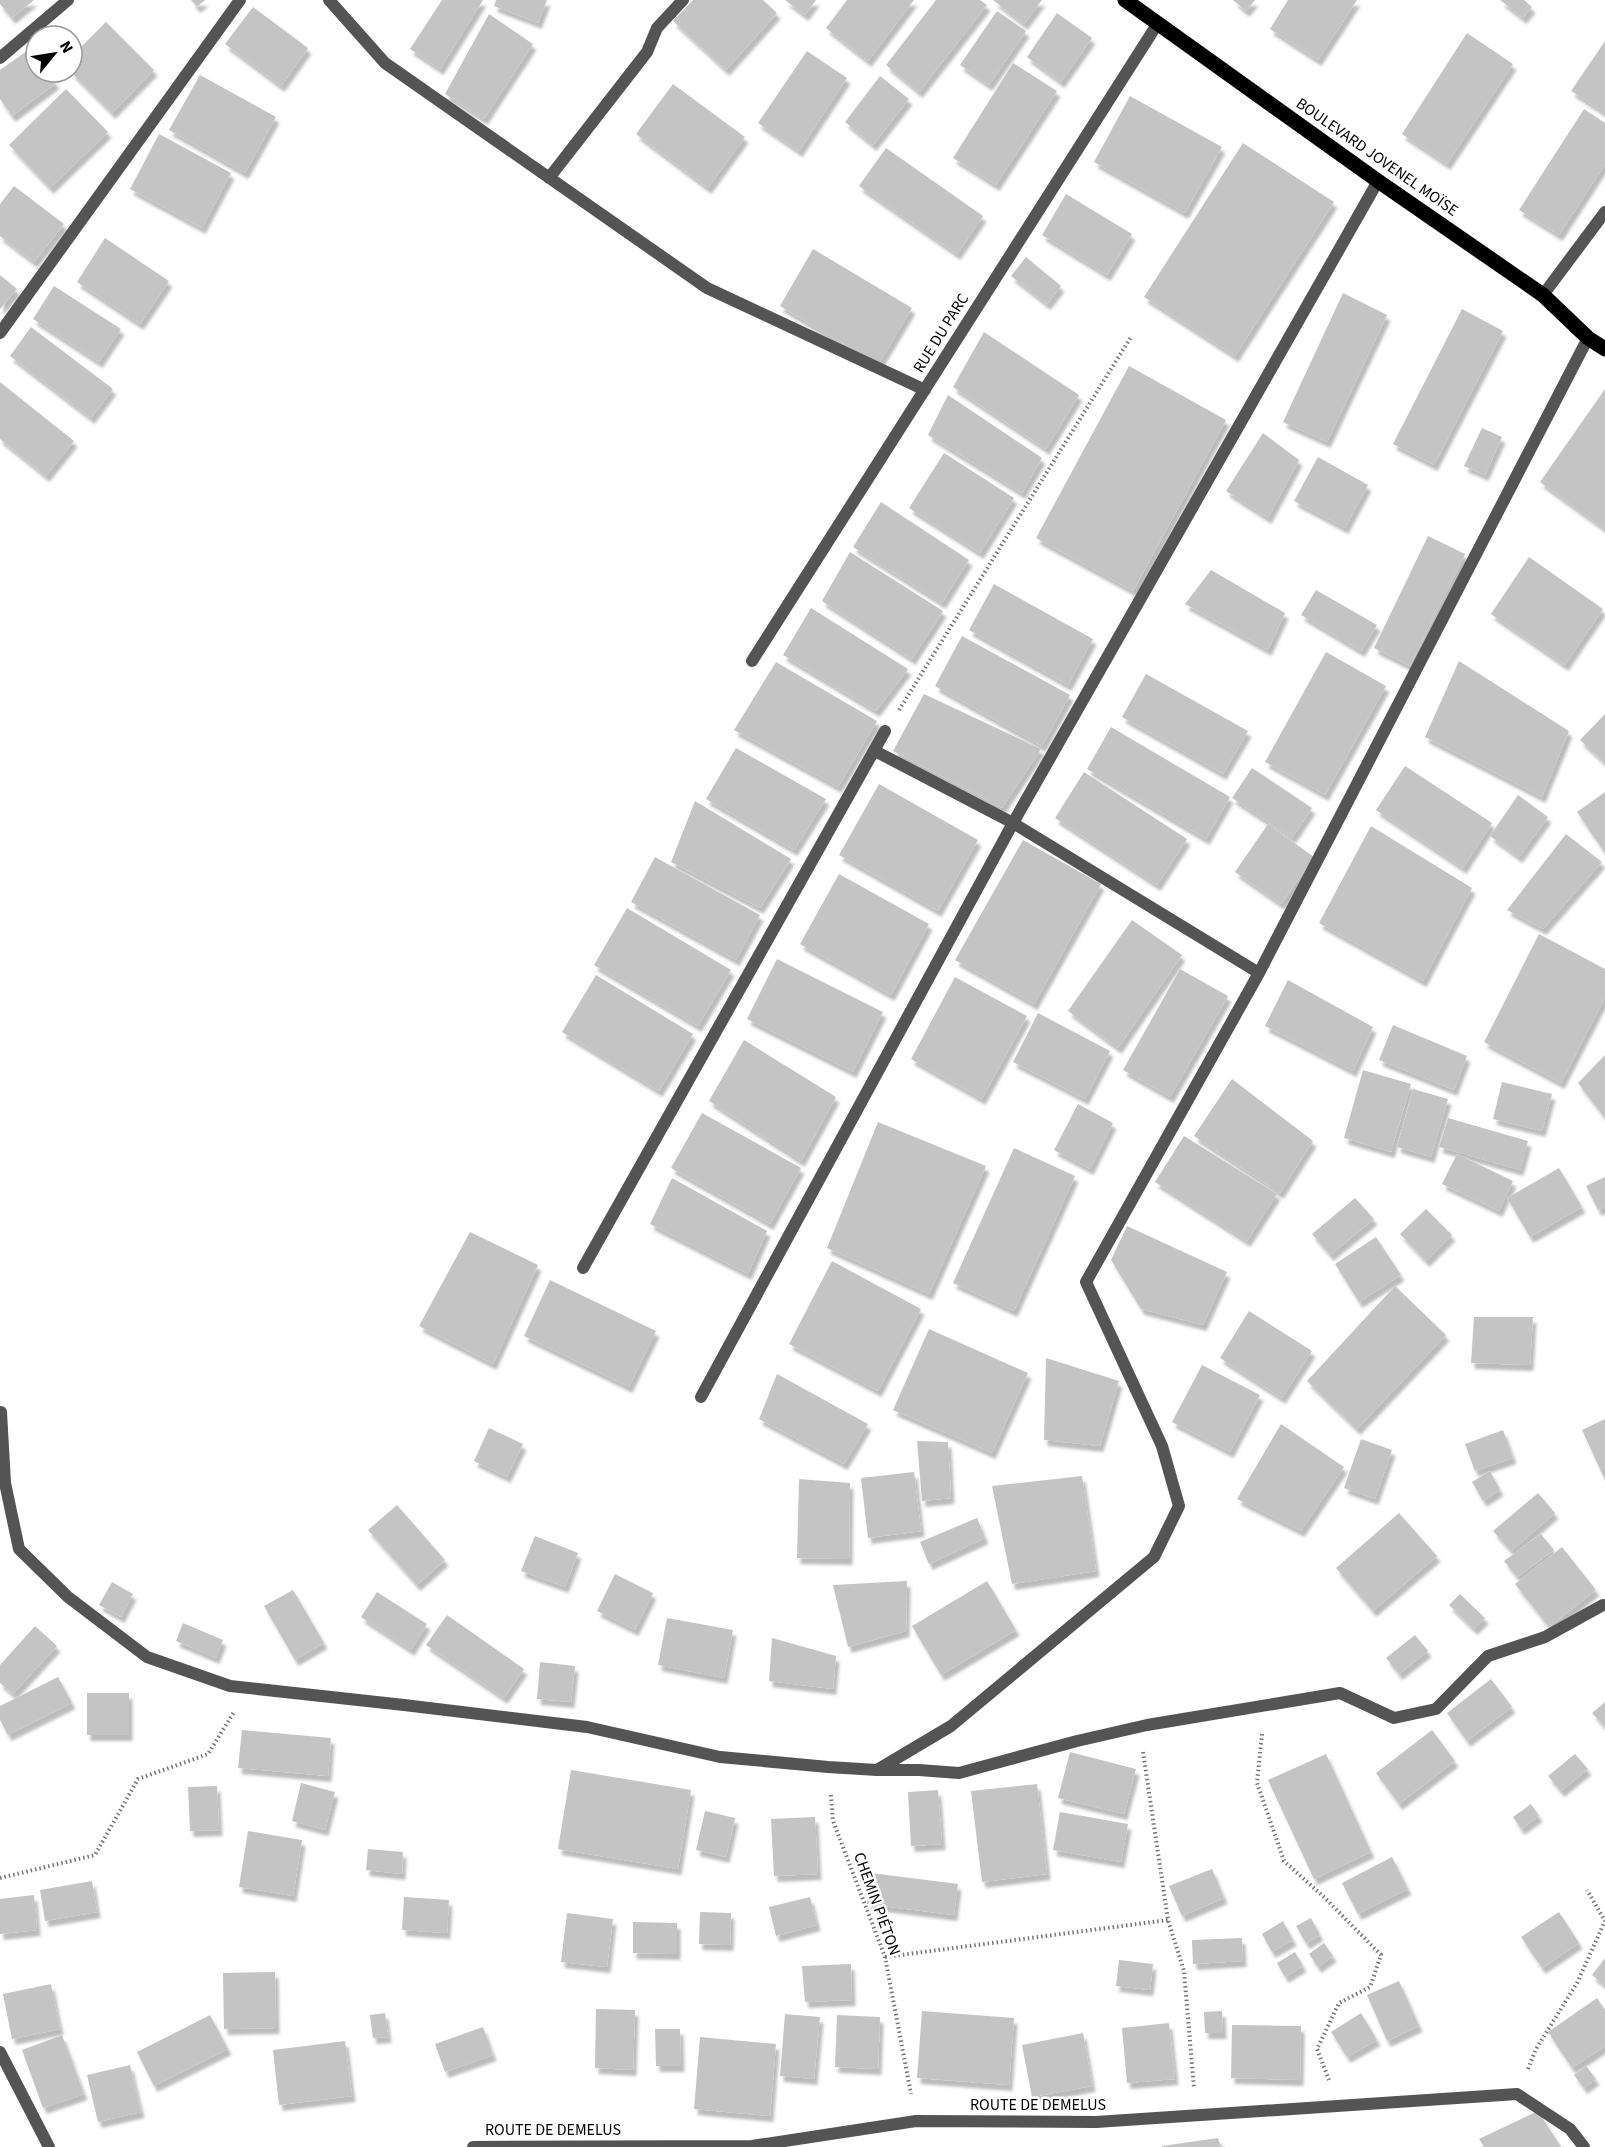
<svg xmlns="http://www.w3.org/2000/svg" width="1605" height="2147" font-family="'Source Sans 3',sans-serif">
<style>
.building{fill:#c4c4c4;filter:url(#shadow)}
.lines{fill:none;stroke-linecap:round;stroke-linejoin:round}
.path{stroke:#767676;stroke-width:4;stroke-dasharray:1.5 3;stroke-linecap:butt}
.street{stroke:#545454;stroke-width:12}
.primary{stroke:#000;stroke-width:15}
.labels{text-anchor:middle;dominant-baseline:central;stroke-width:5;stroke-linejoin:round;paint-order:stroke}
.street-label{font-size:16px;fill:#000;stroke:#fff}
</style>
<defs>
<filter id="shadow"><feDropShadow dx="3.5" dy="6" stdDeviation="1.5" flood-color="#0004"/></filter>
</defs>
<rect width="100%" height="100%" fill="#fff"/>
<path class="building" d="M0,0H34L12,18L0,4Z
M191,0H205L197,7Z
M442,0H483L440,69L410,49Z
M496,0H547L538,23L494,6Z
M693,0H763L777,13L726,70L673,21Z
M785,0H816L805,15Z
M847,0H914L868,61L826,28Z
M936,0H980L987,5L919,92L886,65Z
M993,0H1042L1024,24Z
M1233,0H1255L1246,11Z
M1288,0H1357L1318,60L1270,29Z
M1500,0H1524L1532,7L1523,18Z
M253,7L308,48L281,86L225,44Z
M997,11L1026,31L989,85L960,65Z
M1057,13L1092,38L1061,82L1027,57Z
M489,14L533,44L484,119L445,94Z
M106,22L154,70L112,113L72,73V56Z
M1467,33L1513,64L1447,164L1402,134Z
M1605,41V113L1571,91Z
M31,48L36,55V72H48L56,83L12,116L0,99V70Z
M807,51L847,78L799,151L758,123Z
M1013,63L1057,91L996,185L953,158Z
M200,75L276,117L245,173L169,130Z
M880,76L909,99L873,145L845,122Z
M673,84L745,137L708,188L636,134Z
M66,89L108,132L50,188L9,145Z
M1130,96L1222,147L1185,213L1094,162Z
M1584,109L1605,123V164L1559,235L1519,210Z
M159,134L231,173L202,228L130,189Z
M1243,143L1334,202L1235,356L1144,297Z
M886,148L983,216L957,254L859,186Z
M14,186L64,224L34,262L0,236V204Z
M1066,194L1132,234L1107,275L1042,235Z
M105,238L169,281L140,324L77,282Z
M813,249L912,308L878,365L780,306Z
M1026,257L1061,286L1047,304L1011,276Z
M0,275L17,289L0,309Z
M54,286L121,329L99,362L33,319Z
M1343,293L1387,315L1327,442L1283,422Z
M1462,309L1503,331L1434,465L1393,444Z
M31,327L113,389L91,418L10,356Z
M984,332L1079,395L1046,449L953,387Z
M1129,366L1226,420L1133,591L1036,538Z
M0,382L74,441L46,476L0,439Z
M1605,389V529L1540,482Z
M948,395L1042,458L1022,493L928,435Z
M1482,428L1502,437L1485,475L1464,466Z
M1263,433L1299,460L1268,518L1226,491Z
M944,453L1014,498L980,553L909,508Z
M1318,457L1368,485L1345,528L1294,501Z
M881,502L969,560L942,603L853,547Z
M1428,536L1465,554L1410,666L1374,648Z
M850,552L943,611L912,659L822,601Z
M1529,557L1603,609L1565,665L1491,614Z
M1211,570L1285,613L1268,650L1185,604Z
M994,584L1093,639L1068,685L969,630Z
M1316,590L1377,625L1361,651L1301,615Z
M811,608L908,669L876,711L783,655Z
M962,636L1070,695L1042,746L935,686Z
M1326,652L1386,686L1325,795L1265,762Z
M1459,661L1569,731L1542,797L1425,737Z
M776,662L877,721L838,787L734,730Z
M1146,674L1248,731L1223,774L1122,717Z
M924,694L1041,749L1002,808L893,751Z
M1605,714V763L1580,740Z
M1111,727L1230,797L1206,839L1087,769Z
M736,748L826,799L794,850L706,799Z
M1405,766L1492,823L1463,868L1376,810Z
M1252,768L1312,808L1292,838L1232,798Z
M1084,772L1187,839L1157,885L1055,818Z
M879,784L978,840L938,911L839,855Z
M1605,792V853L1577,812Z
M1518,795L1548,817L1519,857L1490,836Z
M695,801L791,859L760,908L671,862Z
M1268,824L1314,857L1281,904L1235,872Z
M1371,826L1472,888L1423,981L1319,923Z
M1566,834L1602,862L1543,929L1507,910Z
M1023,840L1101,884L1034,1004L955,960Z
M655,857L760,915L736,960L631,902Z
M839,874L929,924L891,995L800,944Z
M627,908L731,970L698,1026L594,965Z
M1132,920L1182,955L1118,1048L1068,1011Z
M1539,934L1605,969V997L1561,1083L1484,1042Z
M777,959L883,1012L853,1072L747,1019Z
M1180,969L1228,996L1170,1097L1123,1070Z
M596,975L693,1034L659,1091L562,1032Z
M955,977L1027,1016L982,1099L911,1059Z
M1288,980L1373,1027L1353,1071L1265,1026Z
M1038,1013L1110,1051L1085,1099L1013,1062Z
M1393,1025L1467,1056L1454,1090L1379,1060Z
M744,1040L836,1097L801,1161L709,1101Z
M1605,1055V1118L1578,1083Z
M1363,1070L1411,1084L1391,1152L1344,1138Z
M1232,1079L1313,1141L1280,1193L1194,1136Z
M1502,1082L1552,1094L1542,1131L1493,1119Z
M1413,1089L1448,1099L1431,1157L1397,1147Z
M1078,1104L1113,1123L1090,1169L1054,1150Z
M702,1113L801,1168L770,1224L671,1168Z
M1448,1118L1528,1141L1520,1170L1439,1147Z
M878,1122L986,1166L929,1294L827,1248Z
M1184,1136L1277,1194L1247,1241L1155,1182Z
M1014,1148L1075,1176L1014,1311L953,1283Z
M1457,1154L1513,1181L1499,1211L1442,1184Z
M1559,1168L1582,1207L1530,1237L1507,1198Z
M1605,1177V1207L1598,1210L1586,1186Z
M672,1178L767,1231L748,1274L650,1224Z
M1355,1198L1374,1219L1330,1255L1312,1234Z
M1426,1209L1452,1235L1426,1261L1400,1234Z
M1127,1226L1227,1272L1203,1325L1141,1309L1111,1260Z
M470,1232L538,1265L493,1364L419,1326Z
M1376,1237L1401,1275L1359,1302L1335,1264Z
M832,1261L921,1309L878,1391L789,1344Z
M550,1280L656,1331L629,1387L524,1336Z
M1395,1286L1446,1335L1357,1429L1307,1381Z
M1249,1311L1312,1351L1282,1398L1220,1358Z
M1474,1317H1533L1530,1365L1471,1363Z
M929,1329L1028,1373L992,1453L893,1410Z
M1046,1358L1119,1381L1100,1446L1044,1440Z
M1202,1365L1260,1395L1230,1452L1172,1422Z
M777,1374L868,1424L844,1464L759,1419Z
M1605,1419V1480L1582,1430Z
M1281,1424L1344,1467L1301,1531L1237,1499Z
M489,1428L523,1444L507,1477L474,1461Z
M1503,1430L1513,1458L1475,1471L1465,1444Z
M1361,1439L1392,1450L1375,1499L1344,1488Z
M917,1441L948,1442L951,1498L922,1501Z
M1490,1471L1500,1490L1483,1501L1472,1482Z
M914,1472L921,1531L868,1538L861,1478Z
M1082,1476L1096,1571L1012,1584L992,1486Z
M799,1479L850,1483L849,1559L797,1558Z
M1538,1493L1555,1513L1511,1551L1493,1531Z
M397,1505L445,1560L417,1585L368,1530Z
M1399,1513L1437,1556L1373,1611L1336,1568Z
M977,1518L985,1538L929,1564L920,1542Z
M1541,1534L1554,1550L1517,1577L1504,1561Z
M535,1536L578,1553L565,1587L521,1571Z
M1562,1547L1596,1590L1549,1627L1515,1584Z
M615,1574L653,1593L635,1630L597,1611Z
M907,1581L906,1631L848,1647L833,1585Z
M987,1581L1016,1630L941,1675L912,1626Z
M112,1582L133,1594L121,1617L99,1605Z
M293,1590L324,1643L295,1660L264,1606Z
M377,1592L427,1624L411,1650L361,1617Z
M1460,1594L1485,1618L1474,1629L1449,1605Z
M447,1615L524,1669L504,1698L426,1645Z
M667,1618L733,1630L724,1678L658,1665Z
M183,1623L223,1640L216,1658L176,1641Z
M35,1626L57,1646L13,1694L0,1683V1665Z
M1415,1635L1428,1651L1399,1674L1386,1658Z
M772,1638L836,1656L833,1689L769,1681Z
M540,1662L575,1666L571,1702L537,1699Z
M58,1677L72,1703L8,1735L0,1720V1706Z
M1491,1679L1512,1707L1467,1741L1447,1713Z
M87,1693H129V1735H87Z
M1605,1702V1727L1592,1713Z
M242,1730L331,1738L328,1776L238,1768Z
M1432,1730L1455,1761L1399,1804L1376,1773Z
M1070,1752L1136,1769L1124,1814L1058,1798Z
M1326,1754L1371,1852L1314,1879L1268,1780Z
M1575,1754L1588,1769L1561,1791L1548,1776Z
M571,1770L691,1790L678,1869L558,1849Z
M301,1783L335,1792L325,1830L292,1821Z
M1037,1784L1047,1874L982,1882L971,1791Z
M217,1786L219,1830L190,1831L188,1787Z
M938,1790L942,1844L911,1846L908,1792Z
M1531,1804L1539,1816L1521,1829L1513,1817Z
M705,1811L735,1818L726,1857L696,1850Z
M1060,1812L1128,1824L1121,1862L1053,1850Z
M815,1817L818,1874L774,1876L771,1819Z
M248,1831L302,1840L293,1896L239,1887Z
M368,1849L403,1852L402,1874L366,1870Z
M1392,1857L1408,1889L1358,1914L1342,1883Z
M1212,1869L1224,1898L1182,1916L1169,1886Z
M871,1873L958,1884L954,1915L867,1904Z
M92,1881L97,1912L45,1921L40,1890Z
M34,1895L37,1930L0,1934V1899Z
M404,1897L449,1900L447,1933L402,1930Z
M810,1897L817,1925L776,1936L769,1907Z
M700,1912L731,1913L730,1945L699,1944Z
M1559,1912L1579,1943L1542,1968L1521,1937Z
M567,1913L613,1919L607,1967L561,1962Z
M1311,1918L1320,1935L1306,1943L1296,1926Z
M1283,1921L1293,1940L1272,1952L1262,1934Z
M633,1922L677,1923V1954L633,1953Z
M1242,1938L1243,1961L1193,1964L1192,1940Z
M1324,1943L1333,1956L1318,1967L1309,1954Z
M1295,1952L1303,1966L1285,1977L1277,1963Z
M1605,1958V1985L1592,1975Z
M1119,1960L1153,1964L1150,1990L1116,1986Z
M851,1964L852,2000L805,2002L802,1966Z
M275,1972L276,2028L224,2029L223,1973Z
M1399,1981L1419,2026L1387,2041L1367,1995Z
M51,1984L60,2029L12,2039L3,1994Z
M1597,1998L1605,2010V2046L1572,2068L1548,2032Z
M596,2009L635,2010L633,2070L595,2068Z
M922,2011L1014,2018L1009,2085L917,2078Z
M1222,2011L1223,2033H1205L1204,2012Z
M385,2013L388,2037L373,2038L370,2015Z
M1361,2013L1377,2040L1347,2057L1331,2032Z
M785,2014L820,2017L814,2079L780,2076Z
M210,2015L228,2049L154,2086L137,2052Z
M837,2015L880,2017L878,2069L835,2067Z
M1169,2023L1175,2079L1127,2083L1122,2028Z
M1232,2025L1301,2026L1300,2080L1231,2078Z
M483,2027L493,2055L445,2072L435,2044Z
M655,2029H680L681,2066H656Z
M1083,2033L1092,2086L1032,2097L1022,2045Z
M62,2035L84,2094L43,2108L22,2050Z
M700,2037L776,2044L770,2116L694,2109Z
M345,2041L352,2096L279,2105L273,2050Z
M130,2065L141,2112L98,2122L87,2075Z
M1586,2066L1596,2079L1584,2088L1574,2075Z
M1538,2111L1561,2147H1484L1479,2139Z
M1218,2138L1221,2147H1162V2146Z"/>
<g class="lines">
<path class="path" d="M899,710L1131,337
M1262,1734L1257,1783L1284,1861L1325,1898L1381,1955L1370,1987L1339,2003L1317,2049L1329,2080
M1143,1752L1168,1920L1184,1971L1194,2088
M831,1795L833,1821L885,1957L911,2094
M0,1878L95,1855L138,1779L208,1754L234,1712
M885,1957L1168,1920
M1528,2069L1536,2049L1577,1983L1605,1921L1587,1890"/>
<path class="street" d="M329,0L385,63L707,288L925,390
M0,58L68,0
M549,178L647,52L657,28L683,0
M1543,295L1605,212
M0,333L240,0
M752,661L1158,23
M875,751L1013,823L1259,973
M583,1268L885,731
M701,1397L1013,823L1378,181
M1,1412L5,1483L19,1549L68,1597L147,1657L230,1686L404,1705L587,1727L720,1757L828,1767L877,1770L951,1726L1154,1557L1179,1506L1162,1446L1086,1282L1259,973L1588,338
M878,1770H919L959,1773L1077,1741L1147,1725L1340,1693L1394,1718L1436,1709L1488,1656L1545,1637L1603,1605
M0,2052L49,2147
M473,2147L752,2146L916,2121L1096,2122L1517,2094L1570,2129L1584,2147"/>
<path class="primary" d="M1125,0L1378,181L1543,295L1588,338L1605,349"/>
</g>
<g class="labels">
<g class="street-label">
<text transform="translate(1377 157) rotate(35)">BOULEVARD JOVENEL MOÏSE</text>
<text transform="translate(941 333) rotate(-58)">RUE DU PARC</text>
<text transform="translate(877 1904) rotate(70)">CHEMIN PIÉTON</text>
<text x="1038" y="2105">ROUTE DE DEMELUS</text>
<text x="553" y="2130">ROUTE DE DEMELUS</text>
</g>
</g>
<g transform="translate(54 54) rotate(60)"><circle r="28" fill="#ffffff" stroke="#999999" stroke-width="1.5"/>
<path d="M0-4.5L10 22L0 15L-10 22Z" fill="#000000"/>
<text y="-9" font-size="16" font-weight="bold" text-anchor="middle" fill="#000000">N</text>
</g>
</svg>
